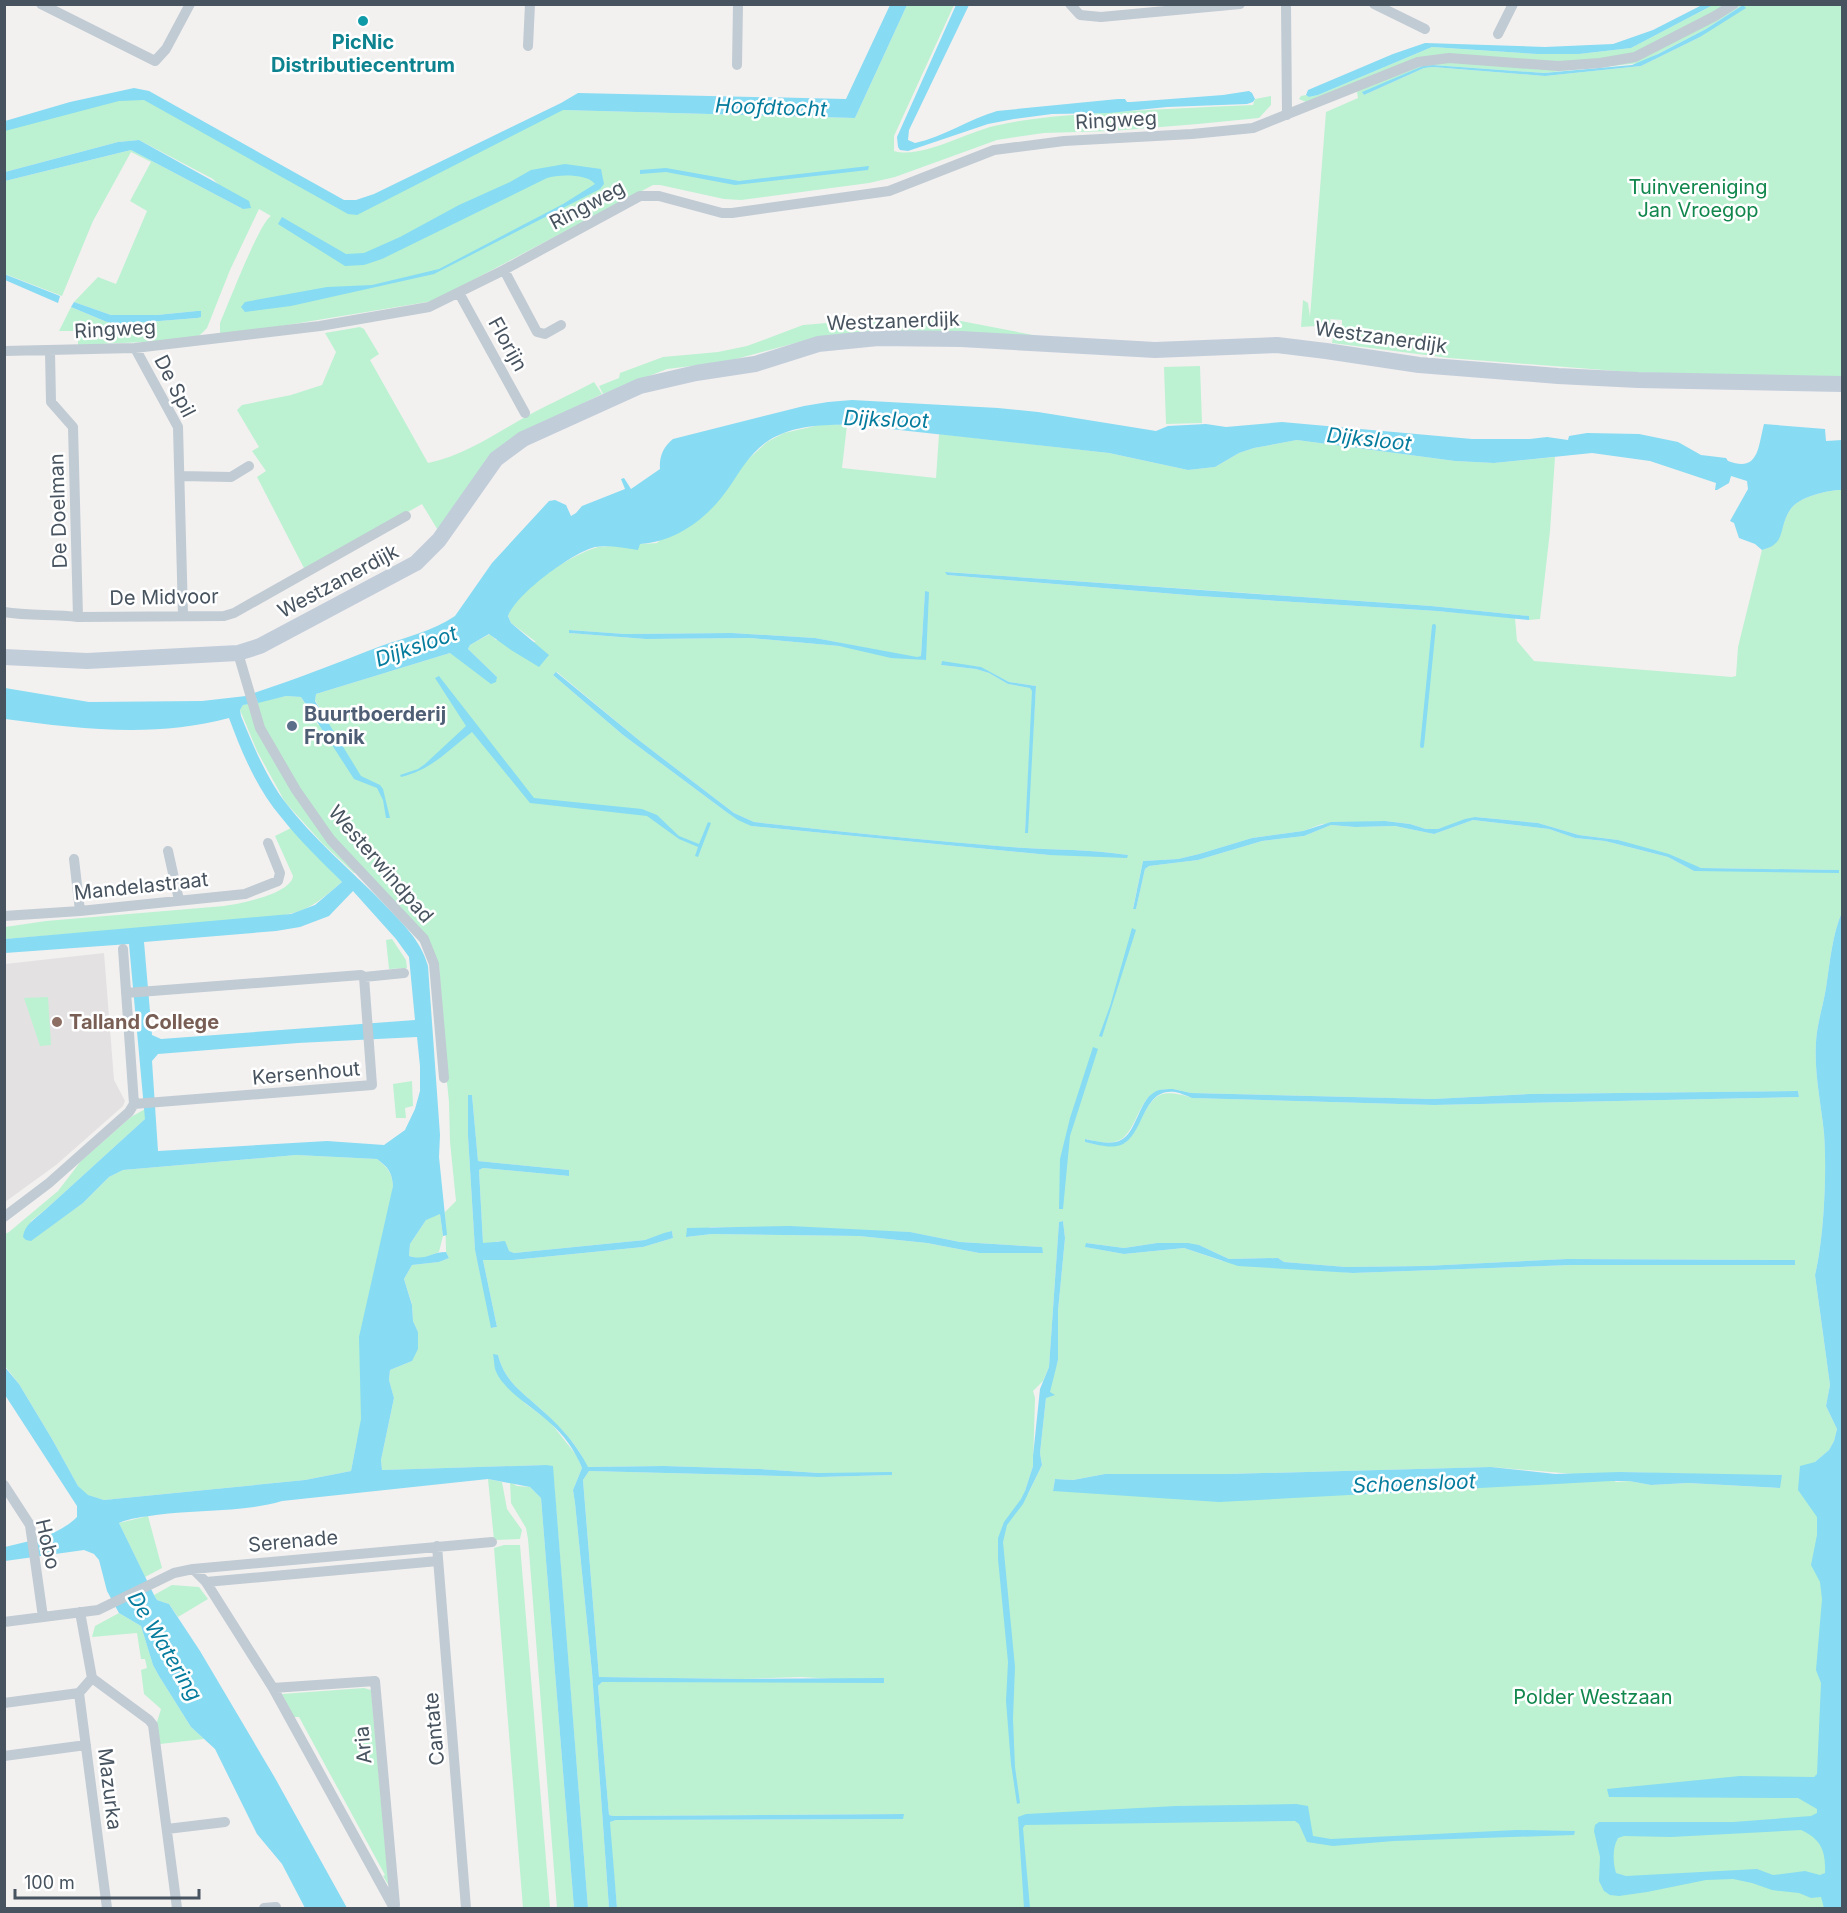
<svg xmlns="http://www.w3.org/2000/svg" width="1847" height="1913" font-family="Inter,sans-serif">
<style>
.education{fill:#e4e1e2}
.green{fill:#bcf2d2;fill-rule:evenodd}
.water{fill:#87dbf2;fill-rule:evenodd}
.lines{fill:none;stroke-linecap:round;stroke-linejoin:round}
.stream{stroke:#87dbf2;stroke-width:4}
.street{stroke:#c0cbd3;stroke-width:10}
.secondary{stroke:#c2cdda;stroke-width:16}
.culture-dot{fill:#0f9aa8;stroke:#fff;stroke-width:2}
.service-dot{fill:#5c6f8a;stroke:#fff;stroke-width:2}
.education-dot{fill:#8d6e63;stroke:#fff;stroke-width:2}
.labels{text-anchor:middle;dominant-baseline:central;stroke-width:5;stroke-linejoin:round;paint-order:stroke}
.culture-label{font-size:20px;font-weight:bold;fill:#0d838f;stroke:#fff}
.street-label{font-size:20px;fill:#47535f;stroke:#fff}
.park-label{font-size:20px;fill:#11874d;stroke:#fff}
.service-label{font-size:20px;font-weight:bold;fill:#4e5e75;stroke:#fff;text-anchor:start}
.education-label{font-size:20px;font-weight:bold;fill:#785e54;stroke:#fff;text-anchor:start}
.water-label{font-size:21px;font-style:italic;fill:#057c9d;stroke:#fff}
</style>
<rect width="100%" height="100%" fill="#f3f0f0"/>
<path class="education" d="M104,953L114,1080L125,1101L123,1106L56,1165L5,1202V964Z"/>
<path class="green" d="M1751,4L1842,5V377L1642,373L1449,358L1332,343L1335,327L1342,328V320L1330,319L1331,325L1301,327L1303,300L1308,303L1310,317L1326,112L1358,98L1357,92L1362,89L1421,64L1441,62L1622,63L1713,21L1741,5L1749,6ZM1743,5L1700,37L1641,66L1545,76L1433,67L1424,68L1364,95L1363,92L1406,74L1432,65L1544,73L1640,63L1706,29Z
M907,5H954L894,136V151C921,159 965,133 994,126C1033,117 1072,115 1112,112C1159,109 1206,107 1253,105L1255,99L1271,96V105L1259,118L1198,124L1111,131L1044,133L1016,137L997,140L895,177L869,183L741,200L724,199L660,185H653L433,301L233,334L220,333V323C228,305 259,223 271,216L259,209L230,270L207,328L200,335L189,340L78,345V331H59L71,307L107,322L122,324L197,318V311L157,315H111L74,302L98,277L116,284L147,211L130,201L151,162L131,152L93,221L62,296L5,274V181L131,150L243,209L213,179L139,140L118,142L5,172V127L139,93L356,209L561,106L563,110L855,118Z
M1713,5H1727L1638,52L1618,57L1567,62L1442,55L1306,102L1299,99L1301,96L1306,95L1309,97L1318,95L1432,47L1537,54H1579L1631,48Z
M863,317L961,321L1038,336L807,340L725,362L667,369L603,394L599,386L619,378L620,373L663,357L718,352L747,346L803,325L863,320Z
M360,327L364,329L379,354L370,360L428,463C462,456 490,437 520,420C544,406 570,395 594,382L602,394L521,434L439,532L422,504L305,570L257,477L266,471L252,451L259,447L237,410L242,405L291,395L322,385L336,352L325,333Z
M1200,366L1202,423L1166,424L1164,367Z
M824,424L847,425L842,468L936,478L939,434L1109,453L1188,470L1215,467L1239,453L1254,448L1297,440L1455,461L1494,463L1555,457L1550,531L1540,619L1529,620L1528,616L1431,606L946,572L947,575L1199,596L1437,611L1515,618L1517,641L1534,661L1732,677L1736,676L1738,647L1762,550C1785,544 1779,526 1790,510C1798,497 1827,490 1842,490V912C1832,936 1830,962 1826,988C1823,1006 1817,1024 1816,1042C1814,1073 1821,1103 1824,1133C1827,1171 1824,1239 1815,1275L1830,1385L1826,1406L1837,1429L1834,1441L1829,1450L1815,1462L1842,1500V1908H617L609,1822L616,1820L903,1819V1814L613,1816L609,1815L598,1686L602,1682H884L801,1677L744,1679L599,1677L583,1480L589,1471L819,1477L892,1475V1473H819L759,1469L664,1466L587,1467C579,1446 561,1428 544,1412C524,1393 505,1383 498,1355L495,1369L526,1404L550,1422L577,1456L582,1468L573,1490L575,1503L592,1672L609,1908H588L554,1482L546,1465L382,1470L381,1460L394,1398L389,1380L390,1370L412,1361L418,1332L413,1321L412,1304L404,1279L412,1265L439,1262L449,1258L446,1252L445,1212L456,1201L450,1142L449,1102L445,1063L439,966L362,869L354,873L323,844L285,802L257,751L240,710L243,705L286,696L301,697L318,725L327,721L315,700L316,694L450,653L497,677L468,649L470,645L490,634L496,640L536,642L511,623L508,615C519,588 570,555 598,547L657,543L767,442L784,433ZM925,592V660L839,646L750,638L646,639L569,633V630L625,634L732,633L815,638L917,658L921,656ZM942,662L980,667L1009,682L1036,686L1027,833H1025L1033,691L1031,688L1008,684L989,673L976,669L941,665ZM557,672L640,741L734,813L754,822C839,832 924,840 1009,847C1049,850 1089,849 1128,855H1049L751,826L725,811L623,735L553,675ZM1475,817L1538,823L1579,835L1618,840L1701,868L1839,870L1694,871L1668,857L1605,841L1575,838L1549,829L1473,820L1434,834L1395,826L1355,827L1331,825L1304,836L1262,841L1198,860L1149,866L1145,869L1136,909L1133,908L1143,861L1178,859L1199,854L1252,838L1303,831L1322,824L1385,821L1410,824L1426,829H1438ZM1173,1089L1191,1093L1433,1099L1530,1094L1798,1091L1799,1097L1434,1105L1193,1098C1157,1087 1154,1095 1138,1125C1135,1130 1132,1137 1127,1141C1116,1149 1097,1145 1085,1142L1086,1139C1095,1141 1105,1144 1114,1142C1134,1139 1137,1105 1151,1095C1157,1089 1165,1089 1173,1089ZM468,1095H472L478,1161L569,1170V1176L483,1168L479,1170L483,1243L486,1244L499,1241L509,1251L514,1253L645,1240L672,1231L673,1238L643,1247L513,1260H483L497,1327L492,1328L475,1250L468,1136ZM1063,1221L1065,1238L1058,1311V1360L1046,1398L1040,1453L1042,1465L1028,1494L1025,1491L1033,1466L1035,1398L1033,1391L1043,1381L1049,1367L1059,1222ZM711,1227L909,1232L960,1242L1041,1247L1043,1253H979L927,1243L859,1236L712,1234L686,1237ZM1086,1243L1124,1248L1157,1243L1199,1245L1229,1259L1278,1258L1284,1262L1346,1267L1425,1266L1567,1259L1795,1260V1265H1571L1353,1273L1222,1261L1184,1248L1124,1254L1086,1247ZM1491,1467L1574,1474L1053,1491L1055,1479L1073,1480L1105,1474H1228ZM1620,1472L1764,1476L1782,1475L1779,1488L1688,1483L1651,1485L1629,1481L1615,1482Z
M291,828L342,882C311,908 307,912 266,918L5,939V927L46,921L224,906C239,904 291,894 293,876L275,836Z
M392,939L406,960L407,968L389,969L386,940Z
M48,997L51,1045L40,1046L24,998Z
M412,1081L413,1106L405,1108L406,1118H396L393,1084Z
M145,1109V1119L45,1210L31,1221V1240L83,1203L109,1177L123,1170L296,1155L377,1159C387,1167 392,1172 393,1186L364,1422L357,1440L351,1471L305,1480L104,1500L87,1495L78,1486L52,1439L19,1384L5,1366V1234L9,1232L58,1191L81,1161L131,1117Z
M440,1214L443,1236L439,1252L421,1259L409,1256L410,1244L426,1220L424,1216Z
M488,1479L502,1482L507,1509L522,1530L520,1539L494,1540Z
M510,1482L517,1486L530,1487L541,1498L574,1908H557L528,1539L526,1528L511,1503Z
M148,1516L162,1568L145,1577L119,1523Z
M504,1545H520L550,1908H523L494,1548Z
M172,1585L199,1587L208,1599L178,1617L169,1604L157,1600L154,1595Z
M119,1613L141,1626L153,1665L159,1676L191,1727L204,1739L160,1744L157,1722L161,1709L144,1694L141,1670L147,1668L145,1659H141L137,1633L92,1637L95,1626Z
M364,1688L371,1690L389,1886L383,1876L385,1875L299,1717H294L282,1694Z"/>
<path class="water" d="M890,5H907L855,118L563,110L357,215L348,214L144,100L119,101L5,131V121L70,102L134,88L149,91L344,200H356L374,194L561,103L578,93L846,99Z
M956,5H969L909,130L908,140L915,143C944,137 969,119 997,111L1118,99H1125L1127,102H1131L1223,95L1249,91L1252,93L1255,99L1253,102L1247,104L1167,107L1109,113L1052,114L1014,119L988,124L908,151L900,150L898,147L897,137Z
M1702,5H1713L1631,48L1579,54H1537L1432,47L1318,95L1309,97L1306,95L1308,90L1393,54L1425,43L1545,47L1613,44L1653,30Z
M1743,5L1746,8L1700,37L1641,66L1545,76L1433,67L1424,68L1364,95L1362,92L1423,66L1432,65L1544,73L1632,65L1658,54L1706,29Z
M139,140L249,201L251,208L243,209L131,150L5,181V172L118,142Z
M565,164L601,169L604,184L600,189L434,274L291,306L245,312L241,307L245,302L327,287L372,285L439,269L563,204L595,184C588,174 559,174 547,178L382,259L364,265L345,266L281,226L278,224L282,217L346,254L364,253L400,237L459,205L510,182L531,170Z
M869,166L868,170L735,185L666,172L640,174V170L666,168L739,181Z
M4,274L60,296L58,303L5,280Z
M74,302L111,315H157L197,311H201V317L197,318L122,324L107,322L71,307Z
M852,400L998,408L1038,412L1156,431L1168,426L1206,424L1226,427L1282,422L1472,439H1530L1547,437L1568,440L1569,436L1587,433L1639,434L1678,442L1701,455L1726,458L1728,461C1759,473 1758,447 1764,424L1825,429L1826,441L1842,440V490C1827,490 1798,497 1790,510C1778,528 1787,544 1762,550L1755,544L1739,538L1734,523L1730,521L1748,489L1747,481L1731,476L1729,483L1717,490H1715L1716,483L1650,461L1592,453L1494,463L1455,461L1297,440L1254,448L1239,453L1215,467L1188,470L1109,453L854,425C824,424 790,425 765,443C750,454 740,471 730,486C709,517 677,542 640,544L638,550C624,548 609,545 595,547C572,553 517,593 508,616L511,623L549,655L539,667L511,650L489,634L470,645L468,649L497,677L496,682L491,684L450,653L316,694L315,701L361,776L380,785L383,789L390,818H386L383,800L377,788L354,779L301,697L286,696L258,703L254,693C297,679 339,662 381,646C406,637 433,631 455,616L492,563L549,501L555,500L566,505L571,516L576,513L582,506L625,489L621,479L624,478L631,489L660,469C659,457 663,447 673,439L804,406L828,402Z
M945,572L1431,606L1529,616V620L1437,611L1199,596L947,575Z
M925,591L929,592L926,660L891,658L839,646L750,638L646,639L569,633V630L625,634L732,633L815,638L917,657L921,656Z
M942,661L981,667L1009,682L1036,686L1028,833H1025L1032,691L1030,688L1008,684L989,673L976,669L941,665Z
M556,672L640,741L734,813L754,822C839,832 924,840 1010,847C1049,850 1089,849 1128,855L1127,858L1049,855L751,826L738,820L725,811L623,735L553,675Z
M439,676L534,798L642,809L657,815L679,836L699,844L708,822L711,823L698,857L695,856L698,847L679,839L647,816L530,803L472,732C447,751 433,769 401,777L400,775L418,769L425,764L466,726L435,678Z
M5,688L89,702L202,701L246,696L249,704L243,705L240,710L241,716C253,745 266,777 285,802C313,839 351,870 384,904C402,923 421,940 428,966L440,1135L439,1157L447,1235L443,1236L440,1214L426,1220L410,1244L409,1256C427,1261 430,1252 446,1252L449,1258L439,1262L412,1265L404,1279L412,1305L413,1321L418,1332V1349L412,1361L390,1370L389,1380L394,1398L381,1460L382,1470L546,1465L553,1466L588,1908H574L541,1498L530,1487L488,1479L282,1501C241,1513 198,1509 156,1515C143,1517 130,1518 119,1523L154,1595L157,1600L169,1604L200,1651L275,1778L347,1908H305L282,1864L257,1834L215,1749L191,1727L159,1676L153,1665L141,1626L119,1613L107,1591L99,1560L94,1554L84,1550L5,1561V1547C30,1541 58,1536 77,1517V1506L5,1395L4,1366L19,1384L52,1439L78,1486L88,1495L104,1500L305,1480L351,1471L361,1419L359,1337L393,1186C392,1172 388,1167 377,1159L296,1155L123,1170L109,1177L83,1203L31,1241L26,1240L23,1237C24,1225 36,1218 45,1210L145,1119L129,944L5,953V939L291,914L315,905L342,882C321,861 299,840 281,817C257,789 242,753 229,718C155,738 80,729 5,719ZM353,891L396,939L409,957L415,1020L161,1039L152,1035L144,942L276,931L300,927L329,916ZM417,1037L420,1066V1091L415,1109L405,1130L384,1145L327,1141L158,1151L152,1061L158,1054L298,1043Z
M1475,817L1538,823L1579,835L1618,840L1669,854L1701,868L1839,870V873L1694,871L1668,857L1605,841L1575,838L1549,829L1473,820L1434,834L1395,826L1355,827L1331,825L1304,836L1262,841L1198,860L1149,866L1145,869L1136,909H1133L1143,861L1178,859L1199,854L1252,838L1303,831L1331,822L1385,821L1410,824L1426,829H1438L1465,819Z
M1842,912V1908H1824L1821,1897L1811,1898L1799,1893L1772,1890L1752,1883L1733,1879L1706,1880L1647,1892L1619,1896L1610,1895L1604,1891L1599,1881L1600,1857L1594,1831L1595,1825L1599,1822H1733L1811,1816L1817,1813V1809L1798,1798L1609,1797L1607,1789L1740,1776L1814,1777L1817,1774L1821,1683L1816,1670L1822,1599L1820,1582L1811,1565L1817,1535V1517L1798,1490L1800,1466L1815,1462L1829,1450L1834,1441L1837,1429L1826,1406L1830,1385L1815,1275C1824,1239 1827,1171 1824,1133C1821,1103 1814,1073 1816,1042C1817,1024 1823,1006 1826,988C1830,962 1832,936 1842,912ZM1801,1830C1821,1839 1826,1851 1825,1873L1820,1875L1805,1871L1773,1875L1757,1869L1626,1876L1616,1873C1613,1863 1612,1848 1618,1838L1624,1836L1671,1837Z
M1132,928L1136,930L1102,1037L1099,1036L1110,1006Z
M1093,1047L1098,1049L1070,1136L1063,1209H1059L1060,1159L1070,1118Z
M1173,1089L1191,1093L1433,1099L1530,1094L1798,1091L1799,1097L1434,1105L1192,1098C1187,1096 1181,1093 1175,1092C1140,1087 1145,1141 1117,1146C1107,1148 1095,1144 1085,1142V1139C1096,1141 1108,1145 1119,1141C1138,1134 1138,1096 1159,1090C1163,1089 1169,1089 1173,1089Z
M468,1095H472L478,1161L569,1170V1176L483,1168L479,1170L483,1243L505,1241L509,1251L514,1253L645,1240L664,1233L672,1231L673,1238L643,1247L513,1260H483L497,1327L491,1328L475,1250L468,1136Z
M1063,1221L1065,1238L1058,1311V1360L1050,1392L1055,1395L1046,1398L1040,1453L1042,1465L1023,1504L1007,1525L1003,1542L1015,1667L1013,1719L1015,1767L1020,1803L1017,1804L1011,1764L1006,1701L1008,1662L998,1559V1538L1004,1522L1021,1499L1025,1491L1033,1466V1456L1040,1389L1049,1367L1059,1222Z
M790,1226L910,1232L960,1242L1042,1247L1043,1253H979L927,1243L859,1236L712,1234L686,1237L687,1228Z
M1086,1243L1124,1248L1157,1243H1188L1199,1245L1229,1259L1278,1258L1284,1262L1346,1267L1425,1266L1567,1259L1795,1260V1265H1571L1353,1273L1238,1266L1184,1248L1124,1254L1085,1247Z
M493,1354L498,1355C505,1383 524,1393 544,1412C562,1428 577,1445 588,1467L664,1466L759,1469L819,1473L892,1472V1475L819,1477L589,1471L583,1480L599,1677L744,1679L884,1678V1683L602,1682L598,1686L609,1815L613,1816L904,1814L903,1819L616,1820L610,1822L617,1908H609L592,1672L575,1503L573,1490L582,1468C575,1450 563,1434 549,1422C533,1407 502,1390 495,1369C494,1364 494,1359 493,1354Z
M1491,1467L1555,1474L1620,1472L1782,1475L1780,1488L1688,1483L1651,1485L1629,1481H1611L1219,1502L1053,1491L1055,1479L1073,1480L1105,1474H1228Z
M1296,1804L1308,1806L1313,1836L1331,1839L1517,1830L1575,1831L1574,1835L1394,1841L1333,1846L1307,1842L1299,1824L1295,1821L1025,1825L1023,1828L1030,1908H1024L1018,1817L1026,1814L1176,1806Z"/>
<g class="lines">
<path class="stream" d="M1422,746L1434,626"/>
<path class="street" d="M41,4L155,61L166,49L190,4
M1070,4L1080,15L1101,17L1240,4
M1286,4L1287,115
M1374,4L1425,29
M1498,34L1513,4
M528,46L530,4
M737,65L738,4
M504,270L537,332L545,334L561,325
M459,293L525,413
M135,348L178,427L183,615
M4,351L135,348L320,326L429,307L504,270L640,196H659L722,213H732L889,191L994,150L1064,141L1192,134L1253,128L1418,62L1449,58L1558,66L1600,63L1635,57L1715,16L1734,4
M50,351L51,402L73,427L78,617
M180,476L231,477L249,466
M4,612C29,616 53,614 78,617L224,616L234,613L406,516
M238,653L260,728L296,790L331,840L424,939L434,964L444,1078
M168,851L179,900
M74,859L80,911
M4,916L80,911L245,894L278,881L280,873L268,843
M364,977L404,973
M126,993L361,975L364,977L372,1085L134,1104
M4,1217L49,1183L129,1112L134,1104L123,949
M4,1485L30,1525L43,1617
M437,1546L466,1908
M193,1569L206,1582L273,1688L394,1908
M206,1582L438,1561
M80,1612L92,1678L149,1720L153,1725L177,1908
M4,1622L98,1610L174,1573L193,1569L492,1542
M92,1678L79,1693L107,1908
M273,1688L375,1681L395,1905
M4,1703L79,1693
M4,1756L86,1745
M167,1829L225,1822
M264,1908L276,1907"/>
<path class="secondary" d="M4,657L87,661L238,653L260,646L416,563L439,540L496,459L523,439L640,386L696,373L755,364L818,344L878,338L961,339L1155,350L1277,345L1326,351L1419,365L1558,376L1638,380L1842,384"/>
</g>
<circle class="culture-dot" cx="363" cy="21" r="6"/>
<circle class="service-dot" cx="292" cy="726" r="6"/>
<circle class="education-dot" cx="57" cy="1022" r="6"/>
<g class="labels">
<g class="culture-label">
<text x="363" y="42">PicNic<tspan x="363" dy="23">Distributiecentrum</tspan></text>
</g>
<g class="street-label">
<text transform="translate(1116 120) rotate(-3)">Ringweg</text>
<text transform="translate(587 205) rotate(-28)">Ringweg</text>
<text transform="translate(893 321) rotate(-2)">Westzanerdijk</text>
<text transform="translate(115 329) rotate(-3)">Ringweg</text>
<text transform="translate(1381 337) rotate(8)">Westzanerdijk</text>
<text transform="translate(508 344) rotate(61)">Florijn</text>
<text transform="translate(175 386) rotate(63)">De Spil</text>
<text transform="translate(58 511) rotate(-92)">De Doelman</text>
<text transform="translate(338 581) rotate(-28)">Westzanerdijk</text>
<text transform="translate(164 597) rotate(-1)">De Midvoor</text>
<text transform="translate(381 864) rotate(49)">Westerwindpad</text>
<text transform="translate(141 886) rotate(-6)">Mandelastraat</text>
<text transform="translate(306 1073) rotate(-5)">Kersenhout</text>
<text transform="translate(293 1541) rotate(-5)">Serenade</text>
<text transform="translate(48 1544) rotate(77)">Hobo</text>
<text transform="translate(434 1729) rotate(-95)">Cantate</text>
<text transform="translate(363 1745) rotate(-95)">Aria</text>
<text transform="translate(110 1789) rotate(83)">Mazurka</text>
</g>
<g class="park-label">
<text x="1698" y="187">Tuinvereniging<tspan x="1698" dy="23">Jan Vroegop</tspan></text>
<text x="1593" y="1697">Polder Westzaan</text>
</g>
<g class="service-label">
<text x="304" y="714">Buurtboerderij<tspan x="304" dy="23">Fronik</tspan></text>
</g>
<g class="education-label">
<text x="69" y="1022">Talland College</text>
</g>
<g class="water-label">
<text transform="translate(771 107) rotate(2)">Hoofdtocht</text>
<text transform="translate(886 419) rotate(2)">Dijksloot</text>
<text transform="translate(1369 439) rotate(6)">Dijksloot</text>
<text transform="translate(416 646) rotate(-19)">Dijksloot</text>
<text transform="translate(1414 1483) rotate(-2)">Schoensloot</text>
<text transform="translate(165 1646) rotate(59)">De Watering</text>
</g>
</g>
<rect width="1847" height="1913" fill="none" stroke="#47535f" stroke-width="12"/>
<path d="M15 1889v9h184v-9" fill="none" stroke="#47535f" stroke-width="3"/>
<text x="24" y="1889" font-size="18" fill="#47535f" stroke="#ffffff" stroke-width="4.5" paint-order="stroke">100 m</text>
</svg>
